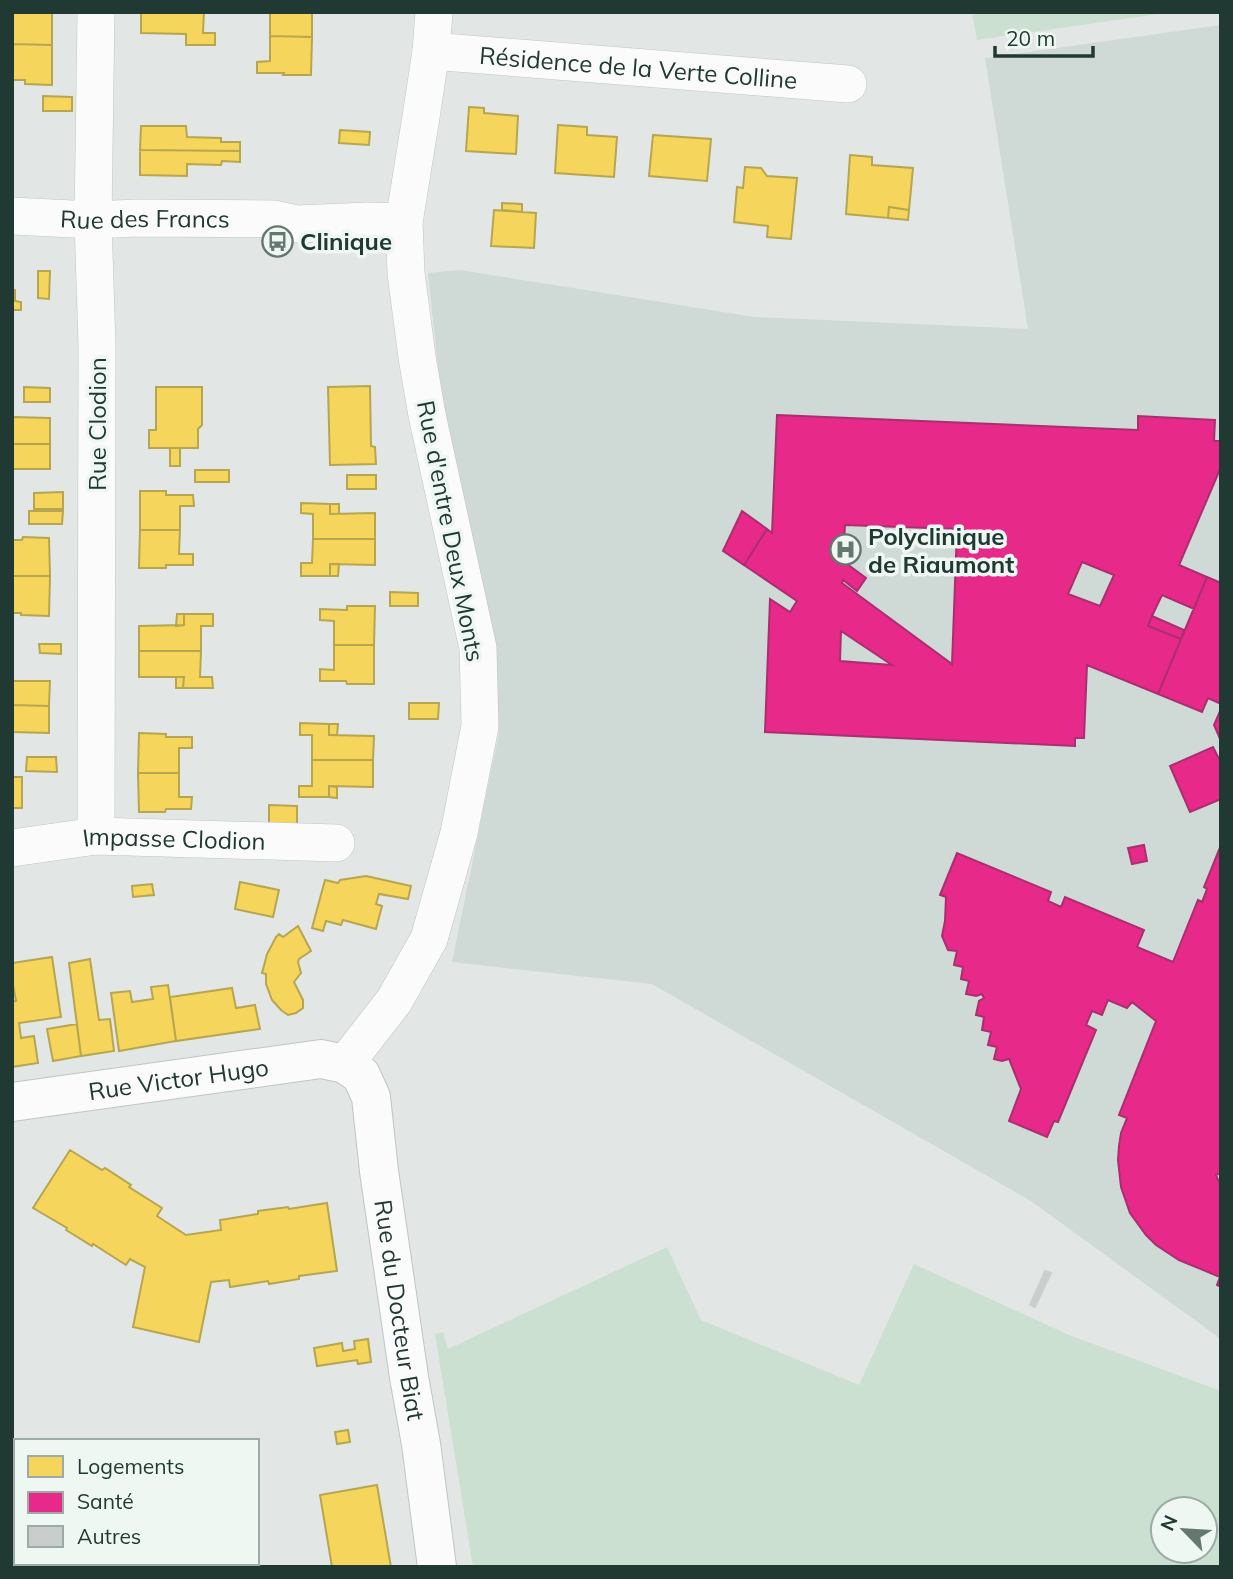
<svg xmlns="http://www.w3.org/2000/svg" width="1233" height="1579" font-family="Mulish,sans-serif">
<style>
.built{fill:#cfd9d5}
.green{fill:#cbe0d1;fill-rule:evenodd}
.homes{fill:#f6d55c;stroke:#b6a650;stroke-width:2}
.health{fill:#e7298a;stroke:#ab2e70;stroke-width:2;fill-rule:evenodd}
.building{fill:#c9cecc;stroke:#cbd0ce;stroke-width:2}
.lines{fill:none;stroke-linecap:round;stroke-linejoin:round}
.street-casing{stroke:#bfc4c2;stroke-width:38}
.secondary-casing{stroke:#bec5c2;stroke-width:40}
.street{stroke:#fbfbfb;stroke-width:37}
.secondary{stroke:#fbfbfb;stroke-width:38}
.labels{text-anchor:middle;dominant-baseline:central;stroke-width:7;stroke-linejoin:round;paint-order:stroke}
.street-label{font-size:24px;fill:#203a33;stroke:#eff7f3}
.poi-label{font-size:24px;font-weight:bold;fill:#203a33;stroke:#eff7f3;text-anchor:start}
</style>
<rect width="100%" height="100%" fill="#e2e7e5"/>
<path class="built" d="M1221,25V1339L1031,1201L652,984L452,962L499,733L438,367L428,273L460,270L755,317L1028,329L985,58Z"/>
<path class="green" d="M972,12H1172L977,40Z
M667,1247L701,1320L859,1385L914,1264L1069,1335L1221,1391V1567H473L435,1334L443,1332L448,1349ZM1163,1509H1205V1551H1163Z"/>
<path class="homes" d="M12,12H52V45L12,44Z
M141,12H204L203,33H215V45H186V34L141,33Z
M257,12H312V37L270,36V13Z
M270,36L312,37L311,75H283L284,73H257V62L270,61Z
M12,44L52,45V85L25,84V80H12Z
M43,96L72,97V111H43Z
M469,107L484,108V113L518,116L516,154L466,151Z
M558,125L587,127V135L617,137L614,177L555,173Z
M141,126H186L187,137L221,138V142H240V151L140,150Z
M340,130L370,132L369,145L339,143Z
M653,135L711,139L707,181L649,176Z
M140,150L240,151V162L222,161L221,165L187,164V176L140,175Z
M850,155L872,157V165L913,168L909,210L889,207L888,218L846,214Z
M745,167L761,168L767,176L797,178L791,239L767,237L768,226L734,222L737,187L743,188Z
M502,203L522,204V212L502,210Z
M889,207L909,210L908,220L888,218Z
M494,210L536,213L534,248L491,246Z
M38,271H50L49,299L38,298Z
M12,290H15V301L21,302V310H12Z
M370,386L371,446L375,447L376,464L330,465L328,387Z
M24,387L50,388V402H24Z
M156,387H202V425L198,429V448H149V430H156Z
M12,417L50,418V444H12Z
M12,444H50V469H12Z
M170,448H180V466H170Z
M195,470H229V482H195Z
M347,475H376V489H347Z
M140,491H166V495H193L194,506H180V530H140Z
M63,492V509H34V493Z
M301,503L330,504V514L375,513V539H313V514L301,513Z
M330,504H339V514H330Z
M29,511H63L62,524H29Z
M140,530H180L179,554H193V565H166V568H139Z
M23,537L49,538L50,576H12V540H22Z
M313,539H375V565L330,564V576H301V563H312Z
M330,564H339L338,576H330Z
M12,576H50L49,616L21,615V613H12Z
M390,592L418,593V606H390Z
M347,606H375L374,645H334V621L320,620V609L347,610Z
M177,614H184V625L176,626Z
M184,614H213V626H201V651H139V626L184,625Z
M39,644H61V654L40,653Z
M334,645H374V684H347L346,681H320V669L334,670Z
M139,651H201L200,677H212L213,688H183L184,677H139Z
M176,677H184L183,688H176Z
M12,681H50L49,706L12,705Z
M409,703H439L438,719H409Z
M12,705L49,706V733L12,732Z
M300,723L329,724V735L374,736L373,760H312V735H300Z
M329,724H338L337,735H329Z
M139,733L166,734V737H192V748H179V773H138Z
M27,757H56L57,772L26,771Z
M312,760H373V787L329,786V797H299V786H312Z
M138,773H179V797H192L191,809H166L165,812H139Z
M12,777H22V808H12Z
M329,786L337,787V798L329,797Z
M269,805L297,806V827L269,830Z
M366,876L411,886L408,899L379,894L376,904L382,906L376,929L343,920L341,925L326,921L323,931L312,928L325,880L338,883L340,880Z
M240,882L279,890L273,917L235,909Z
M152,884L154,895L133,897L132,886Z
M298,926L311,951L299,959L298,962L301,973L294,982L303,1000V1008L296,1013L288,1015L281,1010L272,1000L266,984V974L262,973L267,954L276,937L279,934L283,937Z
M52,957L61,1017L19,1023L21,1038L34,1036L38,1063L12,1067V1002L16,1001L12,979V963Z
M90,959L99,1020L110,1019L114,1051L81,1056L69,963Z
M168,985L176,1041L119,1051L111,993L130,991L132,1002L153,999L151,987Z
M232,988L236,1008L255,1005L260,1029L176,1041L170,997Z
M77,1024L81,1056L53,1061L47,1029Z
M70,1150L102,1170L105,1168L131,1185L129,1187L162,1208L157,1216L186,1235L221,1230L220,1220L258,1214V1211L288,1207L289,1209L327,1203L337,1271L299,1276V1279L269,1284L268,1281L230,1287L229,1280L211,1282L199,1342L133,1327L145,1267L130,1259L126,1265L93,1244L92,1246L66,1230L67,1228L33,1208Z
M368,1339L371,1362L358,1364L357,1360L317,1366L314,1348L342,1343L343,1351L355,1349L354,1341Z
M348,1430L350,1442L337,1444L335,1432Z
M377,1485L391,1567H332L320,1495Z"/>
<path class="health" d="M777,415L1138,430V416L1215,420L1214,441H1221V467L1179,565L1207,577L1194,609L1162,595L1152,616L1148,626L1181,639L1158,694L1087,665L1084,738H1075V746L765,732L770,599L790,612L797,601L744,565L767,529L772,533ZM845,525L957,529L952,664L842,583L843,580L857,591L866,578L843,561ZM1082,562L1114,575L1100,606L1068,594ZM841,631L892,665L840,661Z
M742,511L767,529L744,565L723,551Z
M1207,577L1221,583V704L1208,698L1202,712L1158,694Z
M1152,616L1184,630L1181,639L1148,626Z
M1221,709V741L1214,725Z
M1213,747L1221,763V799L1190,812L1170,766Z
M1144,845L1147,861L1132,864L1128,848Z
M1221,845V1173L1216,1175L1221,1187V1287L1217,1285L1220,1277L1179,1260L1156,1245L1146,1235L1130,1213L1121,1187L1118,1160L1119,1146L1121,1133L1127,1118L1119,1115L1156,1021L1132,1002L1127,1008L1108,1000L1102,1015L1092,1011L1086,1025L1096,1030L1058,1122L1054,1121L1047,1137L1009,1121L1021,1089L1009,1059L1002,1061L994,1059L997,1047L988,1045L991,1032L982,1030L984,1017L976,1015L979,1001L984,998L982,994L976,996L966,994L969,981L961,979L963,967L954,965L957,951L948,950L942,936L945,921L946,897L940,895L957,853L1051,892L1048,901L1061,907L1065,897L1144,930L1137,947L1173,962L1198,900L1202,902L1207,889L1204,887Z"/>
<path class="building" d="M1045,1271L1051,1273L1035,1307L1030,1305Z"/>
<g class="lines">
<defs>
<g id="street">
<path d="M96,12L93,220L97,346L96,836"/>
<path id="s1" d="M431,51L848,84"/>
<path id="s2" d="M12,216L93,220L137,218L274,219L297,224L368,221L404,222"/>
<path id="s3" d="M12,848L96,836L336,843"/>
<path d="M345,1064L394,1001L429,939L459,833L480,726L478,648L427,415L417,357L406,273L404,222L421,117L431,51L434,12"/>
</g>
<g id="secondary">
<path id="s4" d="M12,1102L321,1059L345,1064L361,1075L371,1097L379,1171L409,1377L421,1444L437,1567"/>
</g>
</defs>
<use href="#street" class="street-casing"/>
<use href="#secondary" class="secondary-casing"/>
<use href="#street" class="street"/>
<use href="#secondary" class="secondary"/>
</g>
<defs>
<symbol id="bus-ring" viewBox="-11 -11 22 22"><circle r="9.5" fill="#eff7f3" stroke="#647771" stroke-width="1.5"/><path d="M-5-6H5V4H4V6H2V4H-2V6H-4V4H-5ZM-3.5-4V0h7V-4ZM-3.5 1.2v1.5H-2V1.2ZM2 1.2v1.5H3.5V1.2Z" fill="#647771"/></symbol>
<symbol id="hospital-ring" viewBox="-11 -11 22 22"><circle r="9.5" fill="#eff7f3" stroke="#647771" stroke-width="1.5"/><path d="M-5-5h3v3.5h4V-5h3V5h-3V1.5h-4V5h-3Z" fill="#647771"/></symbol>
</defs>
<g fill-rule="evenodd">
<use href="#bus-ring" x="260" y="224" width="35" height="35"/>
<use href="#hospital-ring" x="828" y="532" width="35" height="35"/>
</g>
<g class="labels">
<g class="street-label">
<text stroke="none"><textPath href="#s1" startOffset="208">Résidence de la Verte Colline</textPath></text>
<text stroke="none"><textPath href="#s2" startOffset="133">Rue des Francs</textPath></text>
<text transform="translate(97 424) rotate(-90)">Rue Clodion</text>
<text transform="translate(451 531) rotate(79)">Rue d'entre Deux Monts</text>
<text stroke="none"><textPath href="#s3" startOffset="163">Impasse Clodion</textPath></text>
<text stroke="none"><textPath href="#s4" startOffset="168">Rue Victor Hugo</textPath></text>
<text stroke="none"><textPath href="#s4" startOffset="595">Rue du Docteur Biat</textPath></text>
</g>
<g class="poi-label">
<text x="300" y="241">Clinique</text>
<text x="868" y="536">Polyclinique<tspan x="868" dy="28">de Riaumont</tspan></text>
</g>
</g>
<rect width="1233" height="1579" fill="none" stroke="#203a33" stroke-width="28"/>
<rect x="14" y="1439" width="245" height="126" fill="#eff7f3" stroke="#9caba6" stroke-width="2"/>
<rect x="28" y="1456" width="35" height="21" fill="#f6d55c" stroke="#9caba6" stroke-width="2"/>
<text x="77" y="1474" font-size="21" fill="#203a33">Logements</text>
<rect x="28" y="1492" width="35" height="21" fill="#e7298a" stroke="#9caba6" stroke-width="2"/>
<text x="77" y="1509" font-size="21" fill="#203a33">Santé</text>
<rect x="28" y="1526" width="35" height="21" fill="#c9cecc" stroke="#9caba6" stroke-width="2"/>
<text x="77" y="1544" font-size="21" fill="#203a33">Autres</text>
<g transform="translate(1184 1530) rotate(295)"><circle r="33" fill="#eff7f3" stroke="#9caba6" stroke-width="2"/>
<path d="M0-5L12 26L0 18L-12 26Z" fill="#647771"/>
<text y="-10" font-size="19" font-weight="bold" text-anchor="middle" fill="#203a33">N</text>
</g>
<path d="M995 46v10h98v-10" fill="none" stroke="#203a33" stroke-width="3.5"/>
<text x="1006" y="46" font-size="21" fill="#203a33" stroke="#eff7f3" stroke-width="5" paint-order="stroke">20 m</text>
</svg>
